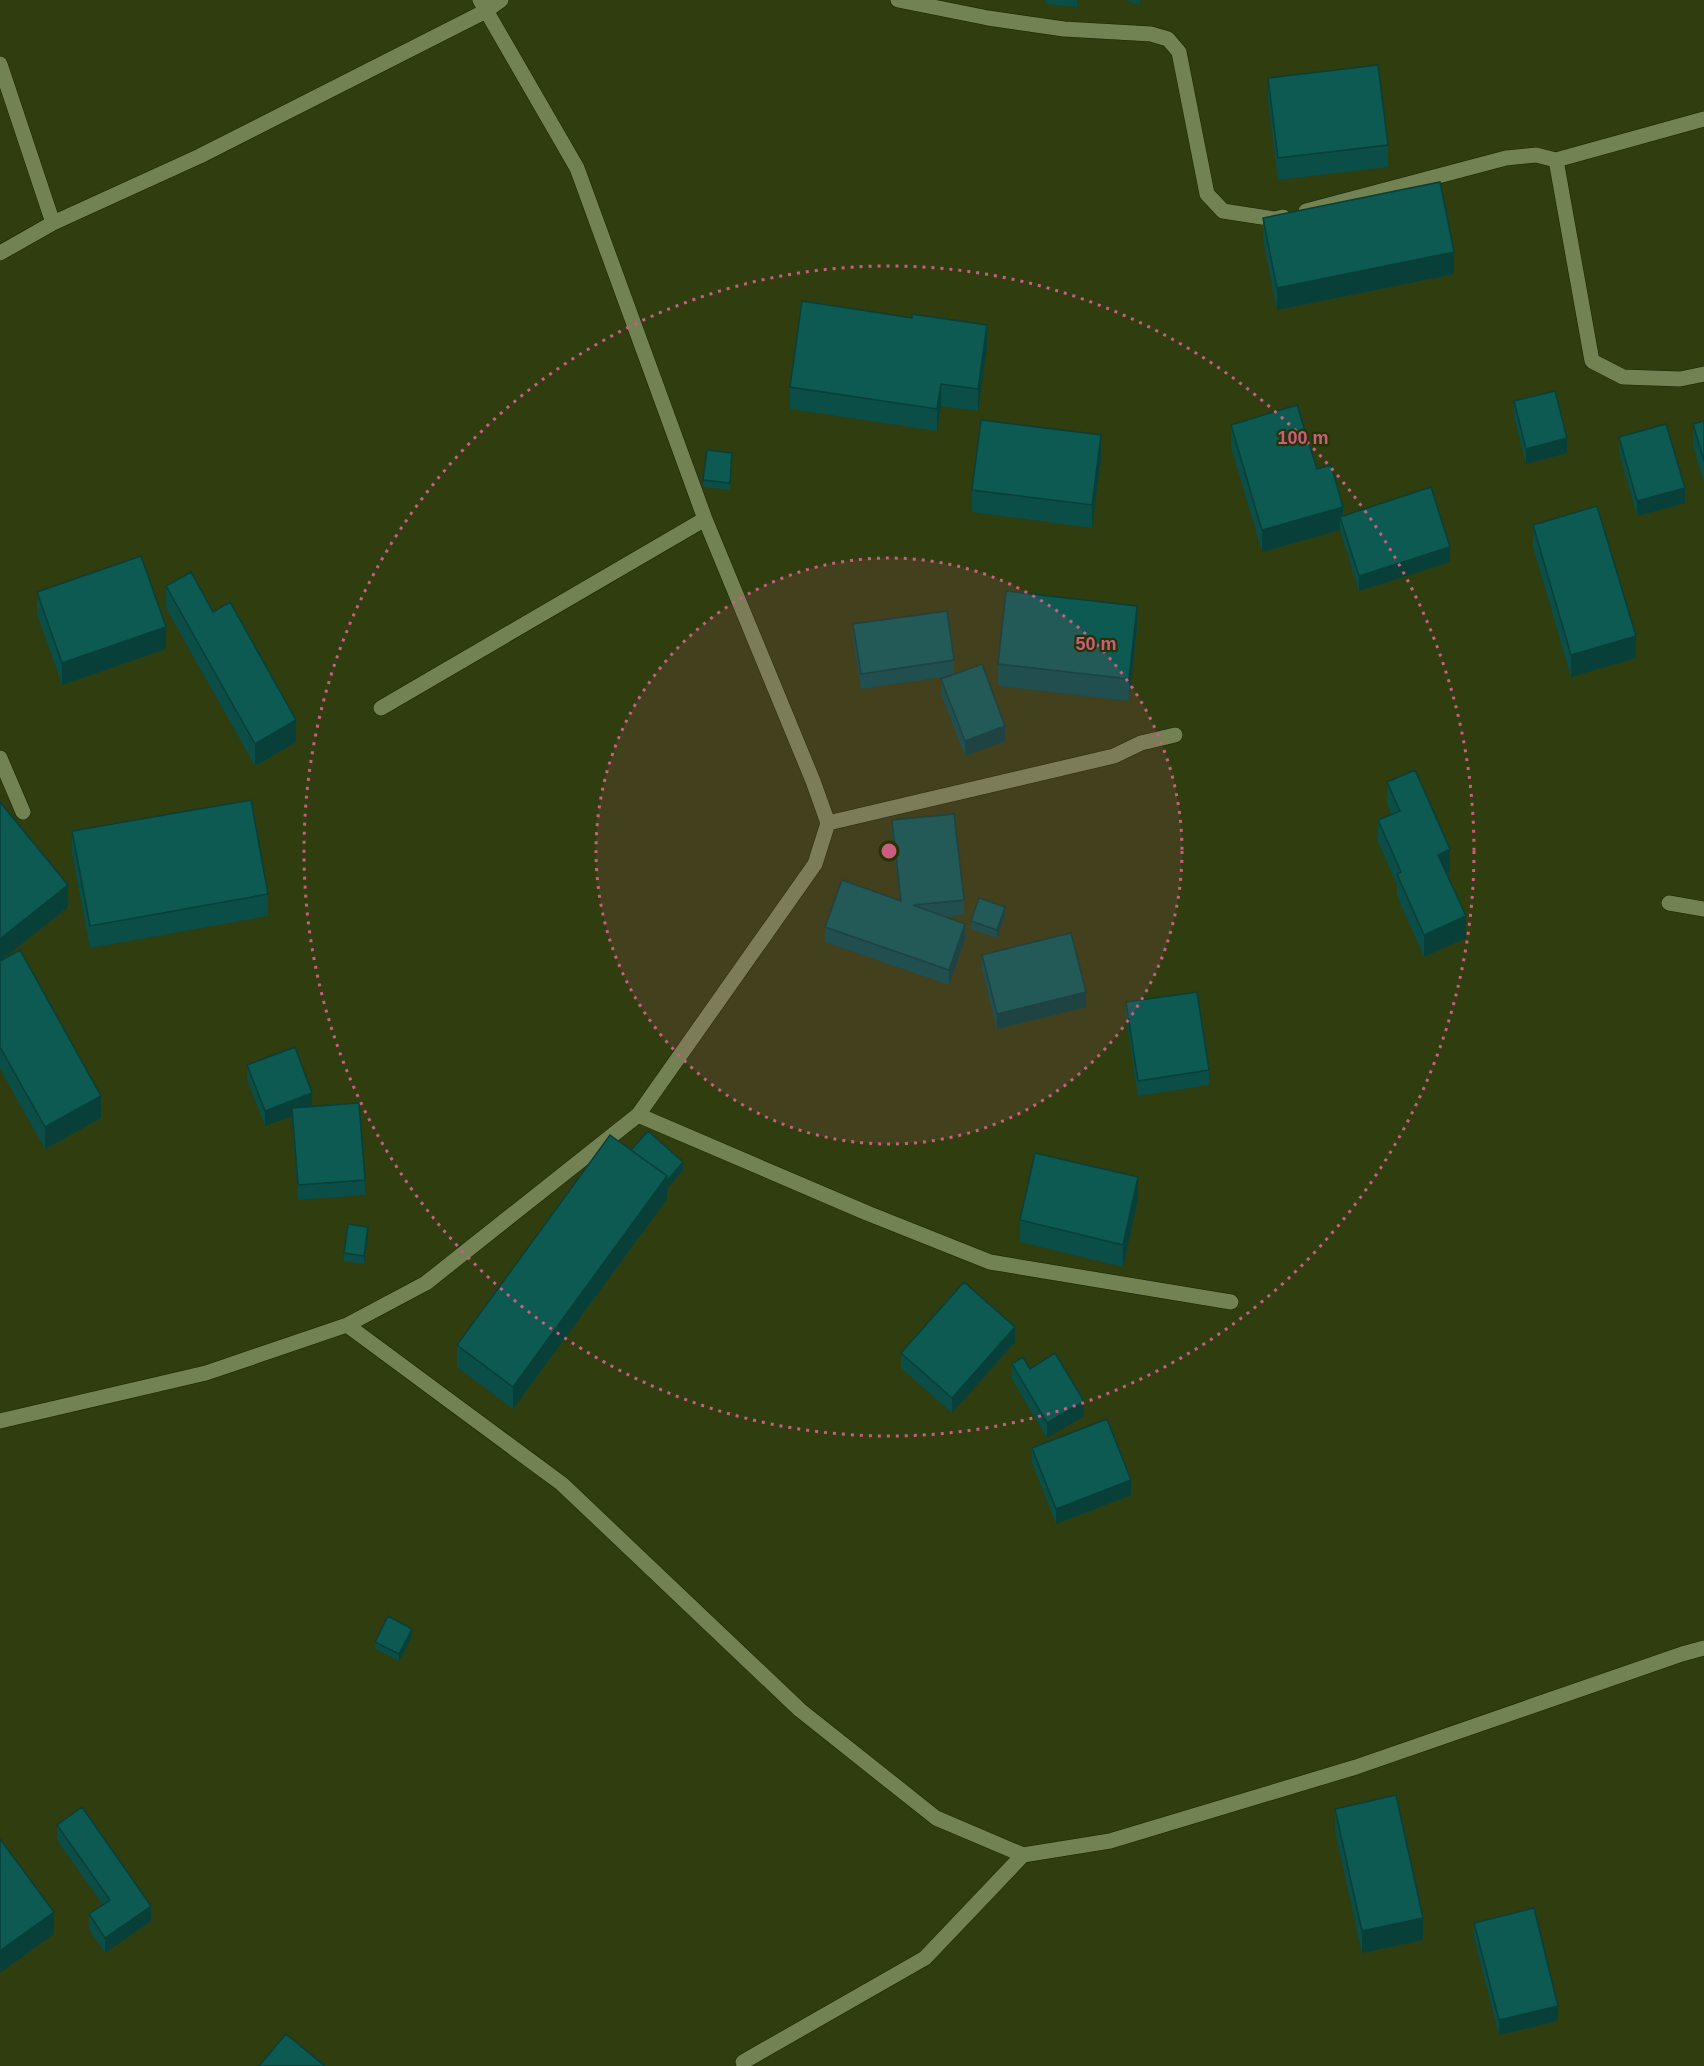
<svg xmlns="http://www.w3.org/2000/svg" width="1704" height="2066" font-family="Helvetica,sans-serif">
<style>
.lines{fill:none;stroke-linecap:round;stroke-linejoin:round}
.minor-casing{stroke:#192302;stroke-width:16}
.minor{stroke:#728253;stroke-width:15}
.wall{fill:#0b4d47}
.shaded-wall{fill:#093f39}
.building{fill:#0d5a52;stroke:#093f39;stroke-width:1.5}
.ring{fill:none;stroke:#c95e81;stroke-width:3;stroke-dasharray:3 6}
.centre{fill:#c95e81;stroke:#263303;stroke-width:3}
.ring-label{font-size:18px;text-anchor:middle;font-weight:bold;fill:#c95e81;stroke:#263303;stroke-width:4.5;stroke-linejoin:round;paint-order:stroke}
</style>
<rect width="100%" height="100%" fill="#303d0f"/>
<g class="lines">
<defs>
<path id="minor" d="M898,0L988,18L1064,29L1151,34L1168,39L1179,52L1207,194L1223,211L1275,219L1283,217
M0,64L53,223
M1556,160L1704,119
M1306,211L1506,158L1536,155L1556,160L1592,361L1623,377L1680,379L1704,374
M0,253L53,223L200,156L486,11L501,0
M381,708L705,519
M0,758L23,812
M828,823L1114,756L1141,743L1175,735
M1669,903L1704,909
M638,1115L867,1213L990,1262L1231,1302
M347,1325L562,1484L800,1710L936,1818L1023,1855L1110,1841L1356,1767L1682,1654L1704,1648
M0,1421L206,1373L347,1325L426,1283L638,1115L815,864L828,823L813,781L705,519L577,168L480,0
M743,2062L925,1958L1023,1855"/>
</defs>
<use href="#minor" class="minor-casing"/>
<use href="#minor" class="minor"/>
</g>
<path class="wall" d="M1046,0H1077V7L1046,4Z
M1125,0H1141L1139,5Z
M1268,78L1388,145V167L1278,180L1268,100Z
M1263,218L1454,274L1277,310L1263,240Z
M987,347L978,411L941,406L937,431L790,409V387Z
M1514,401L1567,453L1526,464L1514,416Z
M1704,421V483L1693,446V424Z
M1231,425L1317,469L1343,516L1450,562L1359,591L1340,530L1262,552L1231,447Z
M1619,437L1685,503L1637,516L1619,452Z
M1101,458L1092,528L972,512V490Z
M732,461L730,490L703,487V480Z
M1533,525L1636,658L1571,677L1533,547Z
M166,586L213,612L296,742L255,766L166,608Z
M37,592L166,649L62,685L37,614Z
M853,624L954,660V675L1005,741L965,756L941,694V679L950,676L861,689L853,639Z
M1137,628L1129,701L998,686V664Z
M1387,782L1450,872L1447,873L1466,938L1424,957L1397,896V885L1378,842V820L1391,814L1387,804Z
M0,802L68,907L1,960L101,1118L45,1149L0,1069Z
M892,820L964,900V915L946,917L965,939L949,985L825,942V927L900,900L892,835Z
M72,831L268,894V916L90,948L72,853Z
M1005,914L997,938L971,929V921Z
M982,955L1086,1007L997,1029L982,970Z
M1126,1002L1209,1070V1085L1138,1096L1126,1017Z
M247,1065L312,1107L365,1180V1195L298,1200L292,1116L265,1126L247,1080Z
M683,1170L667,1189V1199L513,1409L457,1367V1345Z
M1138,1199L1123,1267L1020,1242V1220Z
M368,1235L364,1264L344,1261V1253Z
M1015,1342L952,1413L901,1368V1353Z
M1012,1364L1084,1416L1047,1438L1012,1379Z
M1032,1448L1131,1495L1056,1524L1032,1463Z
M412,1636L399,1661L375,1649V1642Z
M1335,1809L1423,1940L1362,1953L1335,1831Z
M57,1825L151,1921L105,1953L89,1929V1914L103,1905L57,1840Z
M1474,1923L1558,2021L1499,2035L1474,1938Z"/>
<path class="shaded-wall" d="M1454,252V274L1277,310V288Z
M987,325V347L978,411V389Z
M941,384V406L937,431V409Z
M1101,435V458L1092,528V505Z
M1567,438V453L1526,464V449Z
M1685,488V503L1637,516V501Z
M1343,507V527L1340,517V530L1262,552V530Z
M1450,547V562L1359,591V576Z
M1137,606V628L1129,701V679Z
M166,627V649L62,685V663Z
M1636,636V658L1571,677V655Z
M296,720V742L255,766V744Z
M1005,726V741L965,756V741Z
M1450,849V872L1438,877V855Z
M68,885V907L0,961V939Z
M1005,907V914L997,938V930Z
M1466,916V938L1424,957V935Z
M965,924V939L949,985V970Z
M1086,992V1007L997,1029V1014Z
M312,1093V1108H292V1116L265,1126V1111Z
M101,1096V1118L45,1149V1127Z
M683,1162V1170L667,1189V1199L513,1409V1387L667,1176Z
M1138,1177V1199L1123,1267V1245Z
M368,1227V1235L364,1264V1256Z
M1015,1327V1342L952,1413V1398Z
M1084,1401V1416L1047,1438V1423Z
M1131,1480V1495L1056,1524V1509Z
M412,1629V1636L399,1661V1654Z
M151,1906V1921L105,1953V1938Z
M54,1912V1934L0,1973V1951Z
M1423,1918V1940L1362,1953V1931Z
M1558,2006V2021L1499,2035V2020Z"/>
<path class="building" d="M1378,65L1388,145L1278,158L1268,78Z
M1440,182L1454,252L1277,288L1263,218Z
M802,301L912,318V314L987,325L978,389L941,384L937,409L790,387Z
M1555,391L1567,438L1526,449L1514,401Z
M1297,405L1317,469L1331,465L1343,507L1262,530L1231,425Z
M981,420L1101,435L1092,505L972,490Z
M1704,421V461L1693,424Z
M1666,424L1685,488L1637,501L1619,437Z
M707,450L732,453L730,483L703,480Z
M1431,487L1450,547L1359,576L1340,517Z
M1597,506L1636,636L1571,655L1533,525Z
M141,556L166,627L62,663L37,592Z
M191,572L213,612L230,602L296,720L255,744L166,586Z
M1006,591L1137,606L1129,679L998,664Z
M947,611L954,660L861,674L853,624Z
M982,664L1005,726L965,741L941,679Z
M1415,770L1450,849L1438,855L1466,916L1424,935L1397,874L1401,872L1378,820L1400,811L1387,782Z
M251,800L268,894L90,926L72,831Z
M0,802L68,885L0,939Z
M954,814L964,900L913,905L965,924L949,970L825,927L842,880L901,901L892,820Z
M979,898L1005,907L997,930L971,921Z
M1071,933L1086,992L997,1014L982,955Z
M20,950L101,1096L45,1127L0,1047V961Z
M1197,992L1209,1070L1138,1081L1126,1002Z
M295,1047L312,1093L265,1111L247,1065Z
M359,1103L365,1180L298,1185L292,1108Z
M648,1131L683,1162L667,1181V1176L631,1150Z
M610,1135L667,1176L513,1387L457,1345Z
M1035,1153L1138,1177L1123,1245L1020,1220Z
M348,1224L368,1227L364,1256L344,1253Z
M964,1282L1015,1327L952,1398L901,1353Z
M1055,1353L1084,1401L1047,1423L1012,1364L1023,1357L1030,1369Z
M1107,1419L1131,1480L1056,1509L1032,1448Z
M388,1616L412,1629L399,1654L375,1642Z
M1396,1795L1423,1918L1362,1931L1335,1809Z
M82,1807L151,1906L105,1938L89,1914L110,1900L57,1825Z
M0,1839L54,1912L0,1951Z
M1534,1908L1558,2006L1499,2020L1474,1923Z
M286,2034L325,2066H259Z"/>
<circle cx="889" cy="851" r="293" fill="#c95e81" fill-opacity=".12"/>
<g class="ring">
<circle cx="889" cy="851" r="293"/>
<circle cx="889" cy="851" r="585"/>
</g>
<circle cx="889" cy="851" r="9" class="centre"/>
<g class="ring-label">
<text x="1303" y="444">100 m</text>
<text x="1096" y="650">50 m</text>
</g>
</svg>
